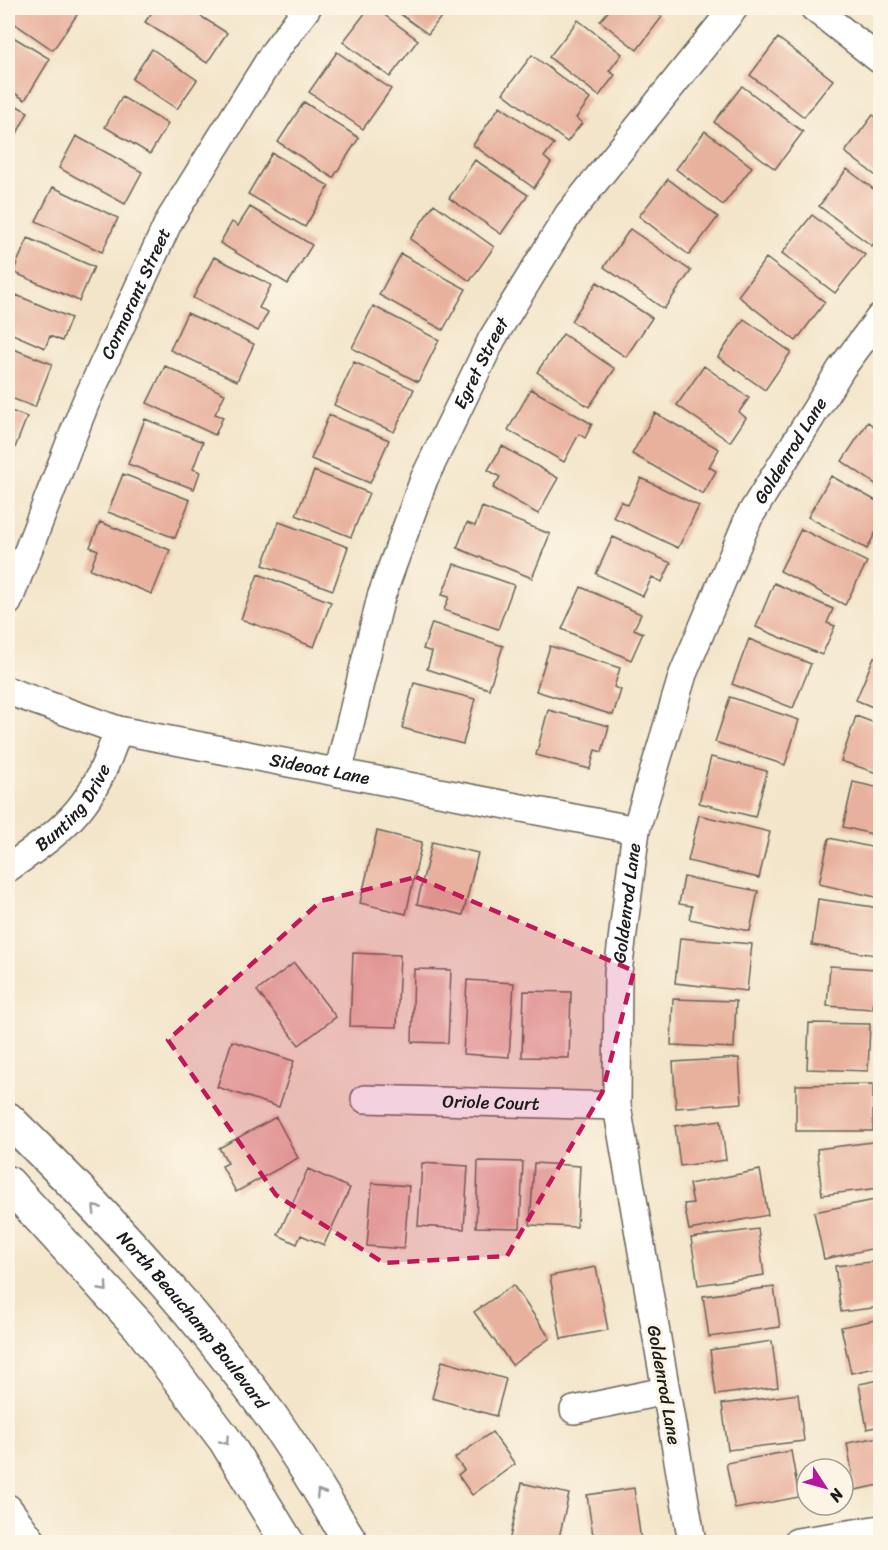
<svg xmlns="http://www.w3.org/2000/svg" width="888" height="1550" font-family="Sriracha,sans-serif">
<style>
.building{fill:#e8b19d}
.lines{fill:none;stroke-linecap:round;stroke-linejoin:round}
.minor-casing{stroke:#676259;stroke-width:30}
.tertiary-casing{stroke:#676259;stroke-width:36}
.minor{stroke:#fff;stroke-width:27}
.tertiary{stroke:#fff;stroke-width:33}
.oneway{stroke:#999}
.marked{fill:#c2185b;fill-opacity:0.2;stroke:#c2185b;stroke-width:4.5;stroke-dasharray:12 8;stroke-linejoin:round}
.labels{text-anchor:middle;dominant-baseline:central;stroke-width:6;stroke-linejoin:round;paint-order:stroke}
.street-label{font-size:18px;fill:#1c1c1c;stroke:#fcf5e5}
</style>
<rect width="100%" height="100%" fill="#fcf5e5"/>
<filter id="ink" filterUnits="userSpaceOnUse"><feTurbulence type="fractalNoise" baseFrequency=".0167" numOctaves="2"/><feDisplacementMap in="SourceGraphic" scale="12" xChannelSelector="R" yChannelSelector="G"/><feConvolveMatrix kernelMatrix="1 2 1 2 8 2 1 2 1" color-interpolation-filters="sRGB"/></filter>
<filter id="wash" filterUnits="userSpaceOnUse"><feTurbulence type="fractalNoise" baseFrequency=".008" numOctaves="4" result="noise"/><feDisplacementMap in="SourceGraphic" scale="24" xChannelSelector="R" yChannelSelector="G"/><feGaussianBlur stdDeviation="1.35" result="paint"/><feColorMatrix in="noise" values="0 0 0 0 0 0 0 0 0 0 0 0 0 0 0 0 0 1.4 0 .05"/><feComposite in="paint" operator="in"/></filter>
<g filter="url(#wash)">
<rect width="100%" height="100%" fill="#f3e5ca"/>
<g id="blocks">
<path class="building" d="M8,8H73L79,12L53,50L8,19Z
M155,8H188L227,33L207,63L145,22Z
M369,8H375L418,40L390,77L343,42Z
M392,8H448L428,34Z
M611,8H649L662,17L637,50L600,21Z
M578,20L622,54L609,71L615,75L599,96L549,57Z
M8,34L50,59L25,100L8,89Z
M778,38L833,80L804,117L750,75Z
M152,49L197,80L177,109L132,79Z
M337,52L391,89L363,129L309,92Z
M532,55L590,99L576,118L582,123L567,142L503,93Z
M742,86L803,132L775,169L714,122Z
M122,97L168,124L150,154L105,127Z
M8,101L28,112L8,151Z
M304,102L359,138L333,178L278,142Z
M500,106L554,144L544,157L551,163L534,188L473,145Z
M873,115L880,120V179L845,152Z
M705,131L752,167L723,205L676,169Z
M76,136L142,172L125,204L59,168Z
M272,153L329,186L305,227L248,194Z
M475,160L528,195L501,234L449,198Z
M847,169L880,194V235L872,246L819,206Z
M668,179L718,217L689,255L639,216Z
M53,187L118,218L102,252L36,221Z
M434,204L494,247L470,281L410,239Z
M250,207L312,245L288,284L220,243L232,222L238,226Z
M812,215L865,255L835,293L782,253Z
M630,229L691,271L664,309L604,267Z
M28,238L94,267L79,301L13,272Z
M401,254L466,289L443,330L379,295Z
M214,257L271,285L259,308L268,312L258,331L193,298Z
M766,258L825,302L796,341L738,296Z
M597,282L652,318L626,357L571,321Z
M16,295L71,318L62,341L50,336L45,348L8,332V317Z
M373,306L439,340L418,382L352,348Z
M187,313L254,344L237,381L170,350Z
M744,319L791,352L765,390L718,357Z
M563,334L615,369L589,407L537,372Z
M8,347L52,364L35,407L8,397Z
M354,362L414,389L394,432L334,405Z
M165,366L225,394L215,414L223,417L215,435L147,403Z
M704,366L749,398L739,412L746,418L730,442L677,405Z
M531,389L592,424L585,438L579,434L564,462L508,430Z
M8,410L27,417L11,458L8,457Z
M655,413L719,449L709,467L716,471L703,494L632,454Z
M329,415L389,440L370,483L311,459Z
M145,419L203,442L193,469L200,472L194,489L128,464Z
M868,422L880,431V487L842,461Z
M502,446L558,478L538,514L493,488L500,477L488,470Z
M314,471L369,493L351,537L296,515Z
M123,474L190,500L175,538L108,512Z
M831,476L880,503V524L867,549L808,517Z
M641,478L699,506L678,548L613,517L621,501L628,505Z
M482,507L550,534L532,578L457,548L467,523L475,526Z
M100,522L170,550L152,594L90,569L98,550L90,547Z
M279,522L348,547L333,590L263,565Z
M801,529L867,562L845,605L780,571Z
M613,537L671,563L662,582L652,577L643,596L596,574Z
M454,564L514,585L498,629L444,610L449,597L442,595Z
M258,574L331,602L314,647L241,619Z
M774,583L833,609L827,623L835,626L822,655L756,627Z
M581,587L641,614L634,629L643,633L631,660L562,629Z
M432,623L503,646L489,689L427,669L432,652L423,649Z
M749,639L811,664L793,708L732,684Z
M550,646L620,668L614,687L621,690L613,715L536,691Z
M874,657L880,659V710L856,700Z
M414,683L475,699L463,744L402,728Z
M730,697L799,720L785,765L715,742Z
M548,710L609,726L602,752L595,750L590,769L536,755Z
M856,716L880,725V774L841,761Z
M711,757L767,771L755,817L699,803Z
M853,782L880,788V836L843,827Z
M699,815L770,832L759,878L688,861Z
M377,831L422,842L406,914L360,903Z
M829,838L880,849V898L819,884Z
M432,842L478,853L463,915L417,904Z
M684,877L758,891L750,931L689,919L692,906L679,904Z
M818,899L880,908L875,955L812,945Z
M680,938L752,944L747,991L675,983Z
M353,953L400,955L397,1027L350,1026Z
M294,963L336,1017L299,1045L257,991Z
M830,966L876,969L873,1009L827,1006Z
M414,969L451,970L448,1043L412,1042Z
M467,980L514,983L509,1057L463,1054Z
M524,991L571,992L569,1058L522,1057Z
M673,999L736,1001L734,1048L671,1045Z
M809,1023L870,1024L868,1071L807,1069Z
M232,1041L294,1061L279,1107L217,1087Z
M739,1058L742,1103L676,1108L673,1062Z
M873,1084V1131H796V1085Z
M276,1117L298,1158L236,1192L222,1166L228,1163L219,1148Z
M721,1120L726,1160L680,1166L675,1126Z
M880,1141V1188L822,1195L817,1149Z
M478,1161L523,1162L520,1228L476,1227Z
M422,1163L468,1166L464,1229L418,1226Z
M534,1163L580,1166L577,1227L530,1225Z
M308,1169L350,1188L324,1245L301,1235L297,1244L278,1235Z
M760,1170L768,1215L689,1230L684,1204L693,1203L689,1184Z
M372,1183L409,1186L404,1249L367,1246Z
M880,1199V1247L824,1259L814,1212Z
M758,1229L764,1275L698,1285L691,1238Z
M880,1261V1307L841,1312L835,1266Z
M596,1267L608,1330L561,1339L550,1276Z
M513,1285L550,1338L512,1365L474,1312Z
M774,1287L780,1327L709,1337L703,1296Z
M880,1319V1367L851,1373L841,1327Z
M772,1341L778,1387L716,1395L710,1350Z
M442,1361L506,1379L496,1416L432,1398Z
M880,1380V1426L867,1429L859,1384Z
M798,1394L804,1441L728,1450L722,1404Z
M492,1432L515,1464L472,1495L458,1475L464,1470L455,1458Z
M880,1437V1485L855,1490L847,1443Z
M791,1451L799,1497L735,1509L726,1463Z
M522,1483L569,1494L558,1542H509Z
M634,1488L641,1542H594L587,1495Z"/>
</g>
</g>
<g filter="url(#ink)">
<use href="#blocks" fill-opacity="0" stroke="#676259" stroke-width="1.5"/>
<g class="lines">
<defs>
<g id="minor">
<path d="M814,8L880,60"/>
<path id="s1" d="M8,602L85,404L169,221L275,51L307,8"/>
<path id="s2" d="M8,691L118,730L636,830"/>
<path id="s3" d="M338,773L381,597L424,479L492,339L568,215L734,8"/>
<path id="s4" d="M8,868C71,825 94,804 118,730"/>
<path id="s5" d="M365,1099L617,1106"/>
<path d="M574,1410L665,1391"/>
<path d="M8,1508L33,1542"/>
<path id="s6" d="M692,1542L617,1106L618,972L636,830L683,674L749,517L841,369L880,317"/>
<path d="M797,1542L880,1529"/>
</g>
<g id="tertiary">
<path id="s7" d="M8,1119C100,1208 189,1304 265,1408C297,1450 323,1498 351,1542"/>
<path d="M8,1183L139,1326L225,1440L287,1542"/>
</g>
</defs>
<use href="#minor" class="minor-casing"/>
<use href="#tertiary" class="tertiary-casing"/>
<use href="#minor" class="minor"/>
<use href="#tertiary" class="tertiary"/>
</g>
<defs><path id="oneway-chevron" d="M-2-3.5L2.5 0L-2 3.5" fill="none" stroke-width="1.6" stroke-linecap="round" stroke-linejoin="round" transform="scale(1.5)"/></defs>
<g class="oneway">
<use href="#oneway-chevron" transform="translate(96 1209) rotate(-133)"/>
<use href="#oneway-chevron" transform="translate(104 1288) rotate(48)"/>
<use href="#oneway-chevron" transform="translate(225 1441) rotate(56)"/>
<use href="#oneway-chevron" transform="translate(320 1493) rotate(-122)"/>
</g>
</g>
<path class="marked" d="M416,877L634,971L602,1093L507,1256L384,1263L276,1195L168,1040L321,901Z"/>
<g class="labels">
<g class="street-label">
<text stroke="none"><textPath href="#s1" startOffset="334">Cormorant Street</textPath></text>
<text stroke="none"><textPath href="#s3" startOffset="436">Egret Street</textPath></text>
<text stroke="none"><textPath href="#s6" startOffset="1131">Goldenrod Lane</textPath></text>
<text stroke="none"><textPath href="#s2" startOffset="322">Sideoat Lane</textPath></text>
<text stroke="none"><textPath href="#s4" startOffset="90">Bunting Drive</textPath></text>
<text stroke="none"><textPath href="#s6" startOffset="646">Goldenrod Lane</textPath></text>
<text stroke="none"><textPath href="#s5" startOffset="126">Oriole Court</textPath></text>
<text stroke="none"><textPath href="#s7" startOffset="273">North Beauchamp Boulevard</textPath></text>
<text transform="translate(664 1385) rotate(80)">Goldenrod Lane</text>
</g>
</g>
<rect width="888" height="1550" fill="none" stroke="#fcf5e5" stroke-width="30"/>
<g transform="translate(825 1487) rotate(126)"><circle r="28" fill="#fcf5e5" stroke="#a29e95" stroke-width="1.5"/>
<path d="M0-4.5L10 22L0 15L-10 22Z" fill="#b5179e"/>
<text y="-9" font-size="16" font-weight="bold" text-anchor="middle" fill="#1c1c1c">N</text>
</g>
</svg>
